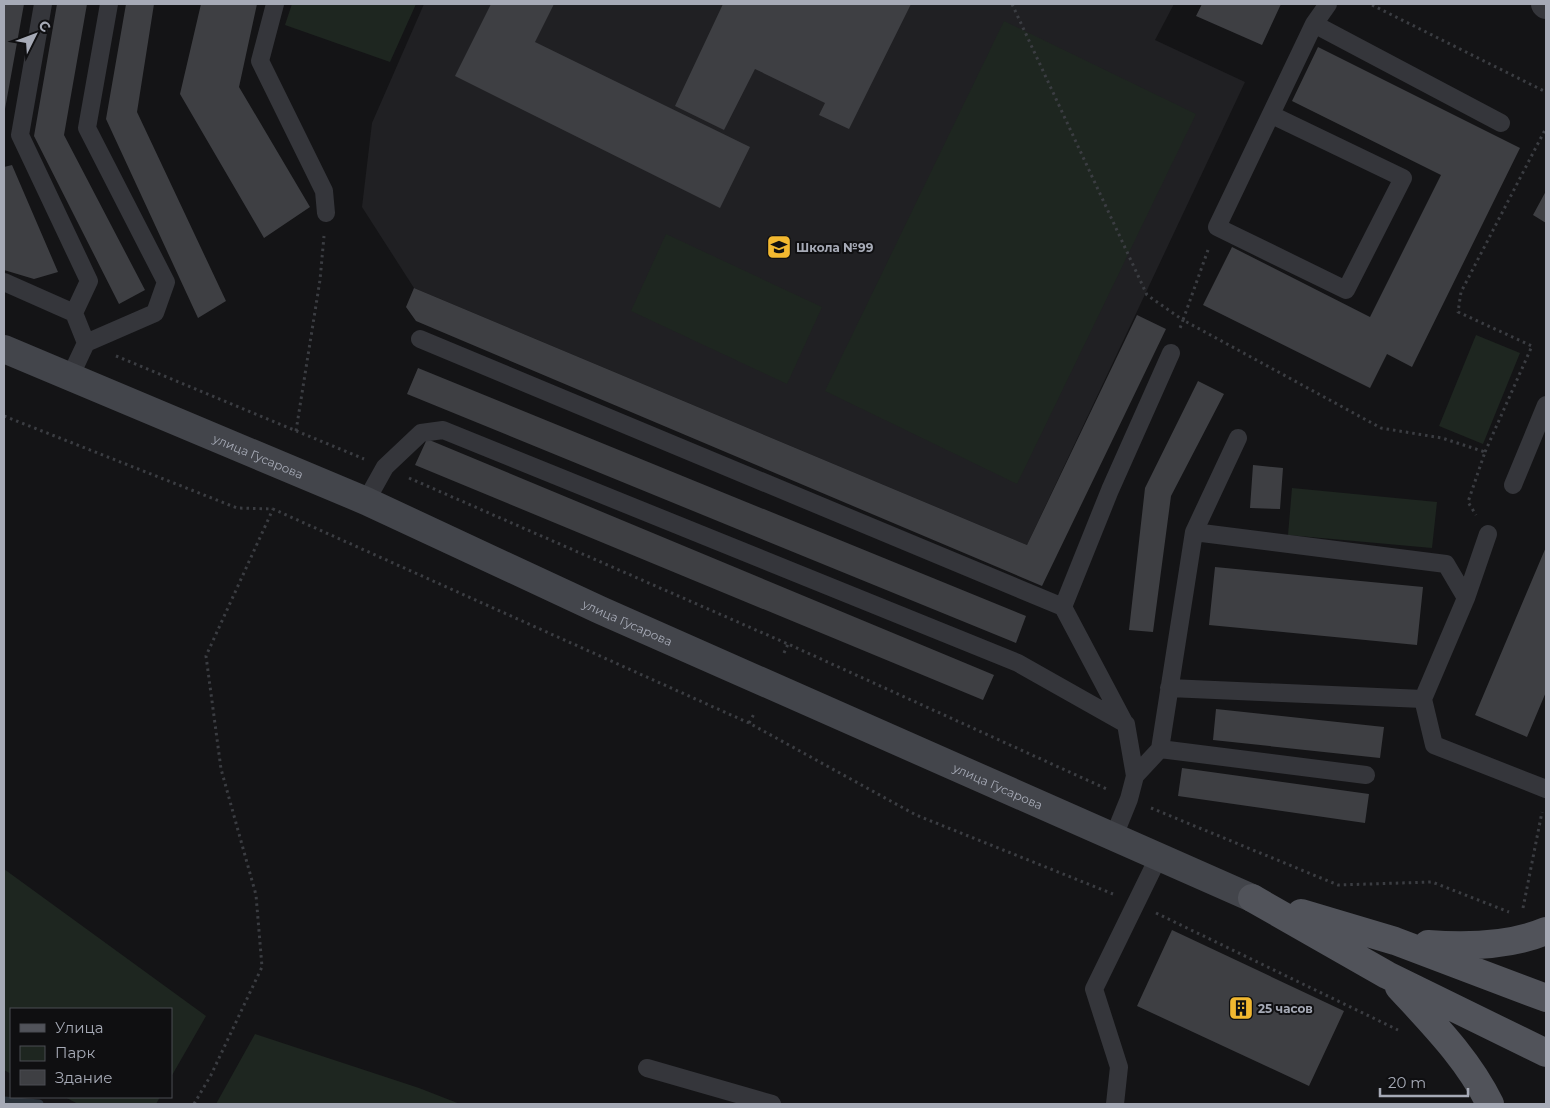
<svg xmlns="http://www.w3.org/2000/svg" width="1550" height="1108" font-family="Montserrat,sans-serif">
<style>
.built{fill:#202023}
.green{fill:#1e2620}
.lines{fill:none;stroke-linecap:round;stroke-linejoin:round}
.stream{stroke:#2a323a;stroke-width:9}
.building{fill:#3e3f43}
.path{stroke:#3b3d42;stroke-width:3;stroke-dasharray:2.5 4;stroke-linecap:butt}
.service{stroke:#35363b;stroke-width:18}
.minor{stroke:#35363b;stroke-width:28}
.secondary{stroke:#43454b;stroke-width:28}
.primary{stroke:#51535a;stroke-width:28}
.labels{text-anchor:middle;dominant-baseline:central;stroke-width:4;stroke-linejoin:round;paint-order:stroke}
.poi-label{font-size:12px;font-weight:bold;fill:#a6aab6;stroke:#0f0f11;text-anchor:start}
.street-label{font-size:12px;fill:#a6aab6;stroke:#0f0f11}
</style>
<rect width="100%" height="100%" fill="#141416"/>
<path class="built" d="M424,4H1174L1155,40L1245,82L1027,545L414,288L362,207L372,123Z"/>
<path class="green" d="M292,4H416L390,62L285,25Z
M1004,21L1196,114L1017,484L825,391Z
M666,234L822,307L787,384L631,311Z
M1476,335L1520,353L1483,444L1439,426Z
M1292,488L1437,502L1432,548L1288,535Z
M4,869L206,1016L171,1077V1009H11V1074L4,1070Z
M255,1034L419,1088L460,1104H216Z
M65,1097H160L156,1104H78Z"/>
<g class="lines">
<path class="stream" d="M4,1101L39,1104"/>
</g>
<path class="building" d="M4,4H24L5,109H4Z
M57,4H87L64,135L145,290L119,304L34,136Z
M126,4H154L137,112L226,301L198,318L106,119Z
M201,4H257L239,87L310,207L264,238L180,94Z
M491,4H554L535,42L750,147L720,208L455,76Z
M723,4H911L849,129L819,115L825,103L755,69L724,130L675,106Z
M1202,4H1281L1262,45L1196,16Z
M1318,47L1520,148L1412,367L1387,354L1370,388L1203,305L1232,247L1370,317L1441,175L1292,101Z
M12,165L58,272L34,279L4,270V167Z
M1546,191V223L1533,215Z
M414,288L1027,545L1137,315L1166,329L1042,586L416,321L406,307Z
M418,368L1026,616L1016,643L407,394Z
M1198,381L1224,394L1171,496L1153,632L1129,630L1145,488Z
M427,439L994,675L983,700L415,465Z
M1253,465L1283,468L1280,509L1250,508Z
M1546,547V692L1527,737L1475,715Z
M1215,567L1423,587L1417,645L1209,625Z
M1216,709L1384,727L1380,758L1213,740Z
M1182,768L1369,794L1365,823L1178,796Z
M1172,930L1344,1011L1309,1086L1137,1006Z"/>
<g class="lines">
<path class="path" d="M1012,4L1147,295L1183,320L1179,331
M1372,5L1546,92
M1208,250L1183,320L1381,428L1442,438L1485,452L1468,502L1476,515
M116,356L364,459
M4,416L237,508L273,509L749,723L916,815L1113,894
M296,431L320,280L324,236
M1485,452L1532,346L1458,312L1461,292L1546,128
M409,478L788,644L1109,790
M784,653L788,644
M749,723L754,714
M1151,808L1338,885L1432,882L1509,912
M1523,908L1542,812
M1156,913L1398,1030
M194,1104L211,1075L262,967L256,895L221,769L206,656L273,509"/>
<path class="service" d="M43,4L20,135L89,281L74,313L86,343L70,377
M275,4L260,61L324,191L326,213
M1314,24L1501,123
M1272,115L1403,178L1346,290L1217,227L1314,24L1328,4
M4,282L74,313
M420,339L1063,607L1125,724
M86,343L155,313L166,282L87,128L109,4
M1513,485L1546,405
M366,501L385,467L421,433L443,430L1018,663L1126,724L1135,776
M1194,532L1238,438
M1063,607L1110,490L1171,353
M1169,688L1423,699L1466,598L1488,534
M1423,699L1434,745L1546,789
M1160,749L1366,775
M1114,836L1129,799L1135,776L1160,749L1194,532L1446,564L1466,598
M647,1068L772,1104
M1115,1104L1119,1067L1094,989L1158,858"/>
<path class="minor" d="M1545,4L1546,5"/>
<path class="secondary" id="s1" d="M4,349L366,501L600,610L1252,898"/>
<path class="primary" d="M1252,898L1387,975L1546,1053
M1301,913L1395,941L1546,998
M1428,944C1467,947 1510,946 1546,931
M1399,987C1433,1024 1468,1059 1490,1104"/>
</g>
<defs>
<symbol id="school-square" viewBox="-11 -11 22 22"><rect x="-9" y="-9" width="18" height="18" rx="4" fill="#f2b830" stroke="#0f0f11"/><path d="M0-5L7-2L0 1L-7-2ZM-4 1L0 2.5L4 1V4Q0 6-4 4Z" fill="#111"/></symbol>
<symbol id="building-square" viewBox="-11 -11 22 22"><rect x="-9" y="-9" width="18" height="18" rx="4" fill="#f2b830" stroke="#0f0f11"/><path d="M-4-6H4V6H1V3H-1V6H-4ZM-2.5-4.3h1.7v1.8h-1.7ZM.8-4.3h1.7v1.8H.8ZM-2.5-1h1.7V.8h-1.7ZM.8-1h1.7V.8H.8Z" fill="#111"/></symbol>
</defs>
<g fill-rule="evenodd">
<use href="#school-square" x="765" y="233" width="28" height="28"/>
<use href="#building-square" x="1227" y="994" width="28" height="28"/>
</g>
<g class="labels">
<g class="poi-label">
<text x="796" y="247">Школа №99</text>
<text x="1258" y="1008">25 часов</text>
</g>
<g class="street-label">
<text stroke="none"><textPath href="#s1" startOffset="276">улица Гусарова</textPath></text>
<text stroke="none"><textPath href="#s1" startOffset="681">улица Гусарова</textPath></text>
<text stroke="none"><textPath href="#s1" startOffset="1086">улица Гусарова</textPath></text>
</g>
</g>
<rect width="1550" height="1108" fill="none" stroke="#a6aab6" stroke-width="10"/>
<rect x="10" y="1008" width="162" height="90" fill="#0f0f11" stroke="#4b4d53"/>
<rect x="20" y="1024" width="25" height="8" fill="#51535a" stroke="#4b4d53"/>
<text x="55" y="1033" font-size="15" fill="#a6aab6">Улица</text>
<rect x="20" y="1046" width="25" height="15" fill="#1e2620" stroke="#4b4d53"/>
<text x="55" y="1058" font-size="15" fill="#a6aab6">Парк</text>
<rect x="20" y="1070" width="25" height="15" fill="#3e3f43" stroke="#4b4d53"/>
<text x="55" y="1083" font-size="15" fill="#a6aab6">Здание</text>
<g transform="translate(35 35) rotate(48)" stroke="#0f0f11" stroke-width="4" paint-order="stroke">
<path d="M0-4L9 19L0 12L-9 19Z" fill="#a6aab6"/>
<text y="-8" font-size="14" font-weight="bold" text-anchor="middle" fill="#a6aab6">С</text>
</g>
<path d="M1380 1088v8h88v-8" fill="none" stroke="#a6aab6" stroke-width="2.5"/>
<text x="1388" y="1088" font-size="15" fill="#a6aab6" stroke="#0f0f11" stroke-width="4" paint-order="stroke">20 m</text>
</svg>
